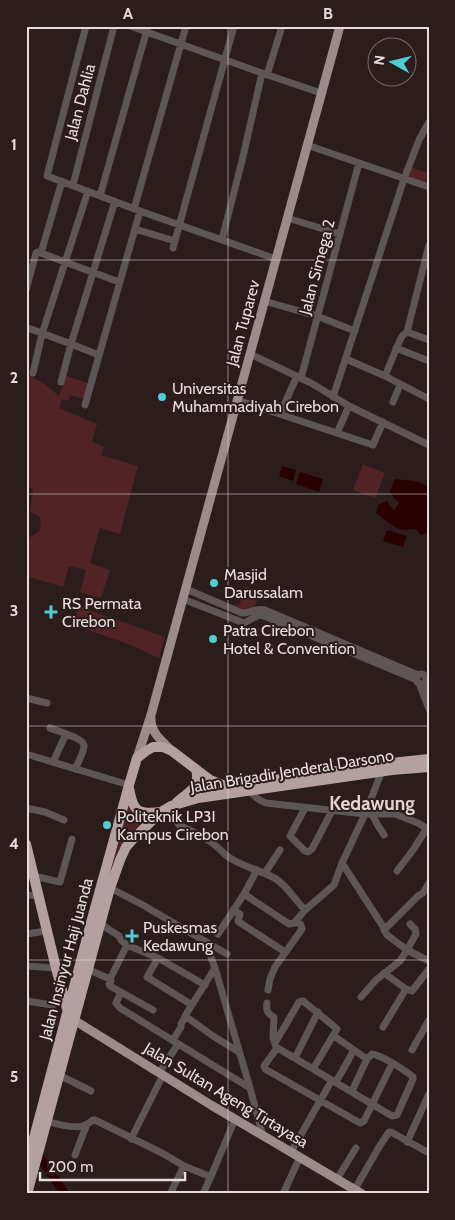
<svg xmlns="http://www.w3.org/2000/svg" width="455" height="1220" font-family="Cabin,sans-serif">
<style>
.green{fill:#512324}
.water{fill:#280002}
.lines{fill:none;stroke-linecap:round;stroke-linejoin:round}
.river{stroke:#280002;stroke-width:9}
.minor{stroke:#5e5656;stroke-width:7}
.major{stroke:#9b8b8a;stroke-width:9}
.highway{stroke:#b3a09f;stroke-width:10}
.grid{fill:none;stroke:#e8dddd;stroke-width:1;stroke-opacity:0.55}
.poi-dot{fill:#51ccd3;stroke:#2c1d1d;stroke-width:2}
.labels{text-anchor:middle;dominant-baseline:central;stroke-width:4;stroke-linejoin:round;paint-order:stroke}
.street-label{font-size:16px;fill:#e8dddd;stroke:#2c1d1d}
.poi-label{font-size:16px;fill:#e8dddd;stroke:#2c1d1d;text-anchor:start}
.quarter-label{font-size:19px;font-weight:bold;fill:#e7d2d1;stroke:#2c1d1d}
.neatline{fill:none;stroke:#e8dddd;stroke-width:2}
.grid-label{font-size:16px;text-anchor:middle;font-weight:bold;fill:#e8dddd}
</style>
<rect width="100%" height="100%" fill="#2c1d1d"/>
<path class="green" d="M410,167L429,173L426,182L408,176Z
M26,374L43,383L59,396L66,376L88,383L83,399L70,395L68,401L62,399L59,408L97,424L92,442L104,447L101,455L138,466L120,534L100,528L90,563L110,570L101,598L80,592L86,570L69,566L63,587L26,576V547L30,537L39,532L41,524L39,516L30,512L33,489L26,486Z
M363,464L385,473L375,498L353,490Z
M244,586L247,587L259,593L255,606C248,611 244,610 235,607L236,604L239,605L246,589L243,587Z
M78,606L165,637L159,658L123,642L73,625Z
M128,801L139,815L148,818C129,832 119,850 109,872Z"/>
<path class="water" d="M282,466L296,470L293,481L279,476Z
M300,472L323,479L319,492L296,484Z
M395,479L415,481L428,486L429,532L421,535L416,529L404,530L396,528L376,513L378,505L387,501L394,511L399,503L394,498L390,491Z
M387,530L407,536L403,547L383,541Z"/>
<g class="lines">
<path class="river" d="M34,1152L45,1164L65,1194"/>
<path class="minor" d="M86,26L47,176L140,211L276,259
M130,26L262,73L321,93
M267,75L282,26
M307,145L429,187
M73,185L114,26
M100,196L148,26
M134,209L186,26
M287,218L340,234
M135,229L175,241
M222,239L242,161L262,73
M429,245L407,332L429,340
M173,248L234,26
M41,253L62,181
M26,290L36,253L38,252L119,282
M264,301L317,316L355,331
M28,328L71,344L61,382
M396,348L429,361
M250,354L311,383L349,406L429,445
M99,355L71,344L115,201
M346,359L385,376L429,399
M33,373L42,334L88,191
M385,376L400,340L403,335L407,332
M301,378L359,163
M333,397L404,179L419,140L429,122
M237,400L373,445L383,422
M393,402L400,385
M85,405L140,211
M280,414L297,376
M337,433L349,406
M186,589L242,613C250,613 256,608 265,610L418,675
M183,599L244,623L259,615L264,616L417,680
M416 679a5 5 0 1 1 10 0a5 5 0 1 1-10 0Z
M425,682L429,693
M419,683L429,709
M26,698L47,703
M50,728C57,731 84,738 84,746C84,752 78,763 75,769
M26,754L129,785
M53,762L66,734
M249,790C254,797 258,800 266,803L365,814H395L418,823L429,830
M170,807L179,825C191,831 205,836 216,846C220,849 223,853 227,856C242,867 261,870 276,879C288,887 295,900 305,910
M26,808L45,812L64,820
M305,808L290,836L305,851L308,852L312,849L332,811
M372,814L377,824L384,835
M342,863L382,925L387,935L407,950L429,961
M397,871L413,850L427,828
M265,873L280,850
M34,876L60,882L72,839
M110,888L141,904L227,954
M244,894L257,870
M26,895L39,896
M233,910L240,914L238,921L239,922L285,952
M99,923L119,936L121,940L127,945L158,958L205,985
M384,930L418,896L423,893L429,883
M26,934L47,931
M218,934L244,894L289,924L294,923L305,910L334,885L342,863L365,814L382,771
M206,943L215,968L250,1088
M158,958L147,977L192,1005
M26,966L56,968
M215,968L185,1016L213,1036L239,1052
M87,969L110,979L111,981L109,984L110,986L153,1010
M384,973L406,989L412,991L429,969
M110,979L127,945
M268,990L270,979L275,967L302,929L301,925L296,921
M121,992L116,1003L120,1008L250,1088L263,1136
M361,997L376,980L400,961L407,950L416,934L415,929L410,924
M26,1001L52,1005L64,1001
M267,1003C266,1011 267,1013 274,1017L273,1038L276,1047L392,1116L397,1115L413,1079V1077C405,1070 381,1055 372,1054L367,1059L352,1091
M383,1027L406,989
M334,1036L367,1059
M173,1040L181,1027V1024L186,1016
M275,1043L299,1002L303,1001L336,1028L337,1029L313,1069
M277,1048L264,1066L265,1069L360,1123L364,1121L392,1064
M412,1050L429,1020
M295,1058L318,1012
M159,1073L178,1044
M59,1075L91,1091
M336,1082L354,1050
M46,1121C56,1124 73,1129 83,1126C87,1125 90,1122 93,1120H95L162,1153L184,1166L211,1177
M131,1139L163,1075
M407,1142L429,1094
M291,1152L332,1080
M75,1155L87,1124
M337,1179L356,1148
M355,1189L379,1147L389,1132H391L429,1153
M170,1194L184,1166
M203,1194L212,1174L235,1119
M283,1194L300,1157"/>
<path class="major" d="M151,718C150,732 162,741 171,750
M137,758L151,715L340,26
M74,1020L211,1105L362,1194"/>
<path class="highway" d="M129,788C133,812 138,815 161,812
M177,802C189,792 201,787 196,769
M26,844L56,968L67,1009
M26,1168L92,919L129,785L137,758L146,751L153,747H163L172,751L210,780L225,786H231L391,763L429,759
M27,1194L110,888L120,860L126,847L133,839L161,812L171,806L198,798L392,770L429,767"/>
</g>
<path class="grid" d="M228,26V1194M26,260H429M26,494H429M26,726H429M26,960H429"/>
<g class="poi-dot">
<circle cx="162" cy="397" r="5"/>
<circle cx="214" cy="583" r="5"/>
<path d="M48.5 604.5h5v5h5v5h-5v5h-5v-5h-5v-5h5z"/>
<circle cx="213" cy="639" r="5"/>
<circle cx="107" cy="825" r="5"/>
<path d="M129.5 928.5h5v5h5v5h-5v5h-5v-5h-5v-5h5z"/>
</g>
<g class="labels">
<g class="street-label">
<text transform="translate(80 102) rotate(-75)">Jalan Dahlia</text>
<text transform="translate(317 267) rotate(-75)">Jalan Simega 2</text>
<text transform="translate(243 323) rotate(-75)">Jalan Tuparev</text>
<text transform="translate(292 771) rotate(-9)">Jalan Brigadir Jenderal Darsono</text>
<text transform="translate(66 959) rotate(-75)">Jalan Insinyur Haji Juanda</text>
<text transform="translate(226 1095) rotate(31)">Jalan Sultan Ageng Tirtayasa</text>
</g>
<g class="poi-label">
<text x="172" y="388">Universitas<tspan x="172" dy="18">Muhammadiyah Cirebon</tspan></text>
<text x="224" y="574">Masjid<tspan x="224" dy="18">Darussalam</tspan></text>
<text x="62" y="603">RS Permata<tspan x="62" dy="18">Cirebon</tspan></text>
<text x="223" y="630">Patra Cirebon<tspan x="223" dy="18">Hotel &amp; Convention</tspan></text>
<text x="117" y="816">Politeknik LP3I<tspan x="117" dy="18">Kampus Cirebon</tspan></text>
<text x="143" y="927">Puskesmas<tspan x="143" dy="18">Kedawung</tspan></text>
</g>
<g class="quarter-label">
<text x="372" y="803">Kedawung</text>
</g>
</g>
<rect width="455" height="1220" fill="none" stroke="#2c1d1d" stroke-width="55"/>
<g transform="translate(392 62) rotate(278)"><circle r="24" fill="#2c1d1d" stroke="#776a6a"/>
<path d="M0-4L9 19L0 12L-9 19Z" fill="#51ccd3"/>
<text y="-8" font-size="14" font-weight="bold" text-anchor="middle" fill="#e8dddd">N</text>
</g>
<path d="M40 1172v8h145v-8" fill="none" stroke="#e8dddd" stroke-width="2.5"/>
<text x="48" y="1172" font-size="15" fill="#e8dddd" stroke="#2c1d1d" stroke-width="4" paint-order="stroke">200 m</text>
<rect x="28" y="28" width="400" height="1164" class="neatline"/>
<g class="grid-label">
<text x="128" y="19">A</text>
<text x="328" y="19">B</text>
<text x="14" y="150">1</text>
<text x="14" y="383">2</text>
<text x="14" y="616">3</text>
<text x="14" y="849">4</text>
<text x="14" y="1082">5</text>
</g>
</svg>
